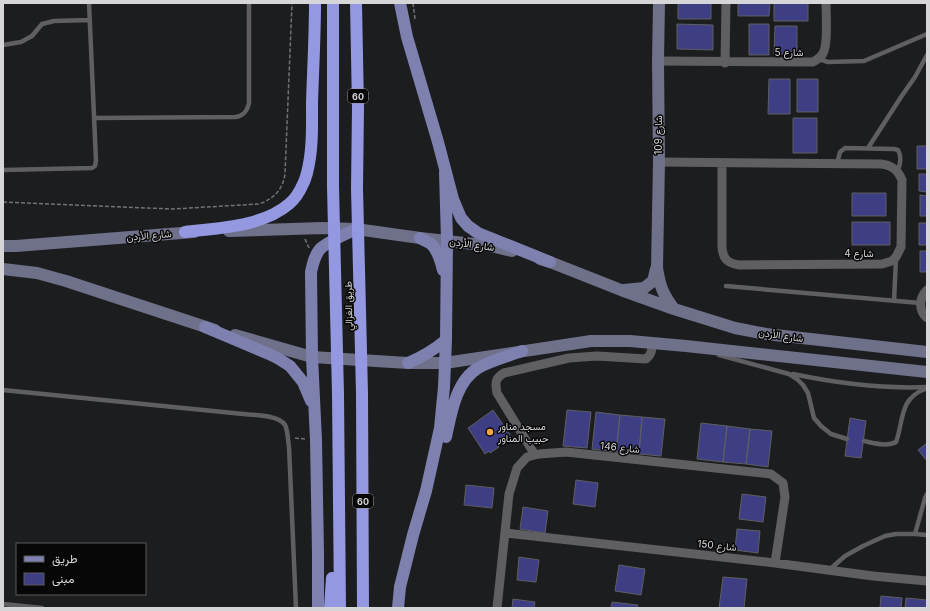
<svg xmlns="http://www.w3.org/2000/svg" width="930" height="611" font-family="Inter,Vazirmatn,sans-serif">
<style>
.building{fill:#3e3e85;stroke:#5e5e61}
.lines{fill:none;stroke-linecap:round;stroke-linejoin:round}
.path{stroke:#737375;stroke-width:1.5;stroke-dasharray:4 2;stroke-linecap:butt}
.lane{stroke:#5f5f63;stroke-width:4.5}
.street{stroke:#5f5f63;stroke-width:9}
.secondary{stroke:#6f7089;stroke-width:12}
.primary{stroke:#7e81af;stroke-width:12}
.highway{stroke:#9398e1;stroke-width:12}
.poi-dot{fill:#f1a540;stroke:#070708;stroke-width:1.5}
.labels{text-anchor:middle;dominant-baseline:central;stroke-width:3;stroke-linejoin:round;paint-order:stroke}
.shield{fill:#070708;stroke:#98989a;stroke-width:1}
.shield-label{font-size:9px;font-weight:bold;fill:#d6d6d8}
.street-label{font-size:10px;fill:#d6d6d8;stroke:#070708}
.poi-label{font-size:10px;fill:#d6d6d8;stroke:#070708;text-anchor:start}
</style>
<rect width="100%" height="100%" fill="#1c1d1f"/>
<path class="building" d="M678,3H711V19H678Z
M738,3H770L769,16H738Z
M774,3H808V21H774Z
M677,24L713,25V50L677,49Z
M749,24H769V55H749Z
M775,26H797V54H774Z
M769,79H790V114H768Z
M797,79H818V112H797Z
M793,118H817V153H793Z
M917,146H927V169H917Z
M919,174H927V192L919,191Z
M852,193H886V216H852Z
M920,195L927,196V216H920Z
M852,222H890V245H852Z
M919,223H927V245H919Z
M920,251H927V272H920Z
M493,410L511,436L497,445L499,447L490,453L489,451L485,454L468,428Z
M567,410L591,412L587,448L563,446Z
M596,412L620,415L616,452L592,449Z
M620,415L642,417L639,454L616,452Z
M642,417L665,419L661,456L639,454Z
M850,418L866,421L861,458L845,456Z
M701,423L727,426L723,462L697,459Z
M727,426L750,429L746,464L723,462Z
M750,429L772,431L768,467L746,464Z
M927,443V461L918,450Z
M576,480L598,483L595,507L573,504Z
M466,485L494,488L492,508L464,505Z
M742,494L766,497L763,522L739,519Z
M523,507L548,511L545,533L520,529Z
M737,529L760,531L758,553L735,550Z
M519,557L539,560L536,582L517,580Z
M619,565L645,569L641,595L615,591Z
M723,577L747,579L744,608H719Z
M881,596L902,598L901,608H880Z
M906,598L927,600V608H905Z
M513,599L535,602L534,608H512Z
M612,602L638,605L637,608H611Z"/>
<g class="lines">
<path class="path" d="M413,3L415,19
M3,202L172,209L259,204C274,199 283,189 285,174L292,3
M305,239L309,248
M295,438L305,439"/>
<path class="lane" d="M3,45L21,42L32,36L42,24L54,21L90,20
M819,59L828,62L864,61L927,34
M94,118L235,117C243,116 247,112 249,103V3
M868,148L901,97L915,77L927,55
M837,164L840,152L845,148L894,149L898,150C902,157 900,164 898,171
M3,170L92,168L95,166L96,161L89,3
M726,286L920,303
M894,301L896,259
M719,355L789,374L797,379L803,385L808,393L814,418L821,426L831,434L847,439
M793,374C836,383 882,389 927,387
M3,390L243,414C254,415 279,415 285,425C288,430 288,442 289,447L296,608
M864,441C874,443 887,447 896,442C904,420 899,399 925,389
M915,534L927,535
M829,570L845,556L863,546L885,536L896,534H915L925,498L927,494
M3,604L42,608"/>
<path class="street" d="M658,61L813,62C818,59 822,57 824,51C828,41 826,15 826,3
M725,63L726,3
M659,162L881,164C892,165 898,170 902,180L901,247L896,257L892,261L882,264L739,265C727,263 723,259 722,247V163
M927,290C919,298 918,310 927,318
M535,455L497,393C495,383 495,378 504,373L569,358L597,356L646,359C652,354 652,350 652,342
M505,533L775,563L873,576L927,581
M497,608L509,494L517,468L527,457L539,454L566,452L771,474L783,483L785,497L775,563"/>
<path class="secondary" d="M659,3L658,61L659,162L657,268C660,287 663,294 674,309
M229,231L322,228L356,229L420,238L491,246L512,251
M3,246H16L194,232
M540,259L550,262L621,290L674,309L735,328L766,334L927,352
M3,269L37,273L66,281L215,330
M624,290L644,288L653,281L656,269
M235,335L312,357L408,363H445L591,341H630L686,346L927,372"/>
<path class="primary" d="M400,3L407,37L438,142L453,199L461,218L468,226L478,233L550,262
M420,238C423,240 428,242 431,244C438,250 441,262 443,270
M205,327L269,354L279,359L290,366L303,382L311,401
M408,363C422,357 434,350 446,340
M446,437C451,414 456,381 478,368C490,361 509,356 522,351
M318,608V553L316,440L312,357L311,272C313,263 315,254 321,248C329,241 346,234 356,229
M398,608L400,587L413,535L426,491L440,428L444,387L446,340L447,240L445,172"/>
<path class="highway" d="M333,3V187L338,394L340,608
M356,3L358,108L357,188L362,393L363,608
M185,232C218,228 262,227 289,204C295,199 300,191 303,184C305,181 306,176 307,173C313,149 312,127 312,103C313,70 315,36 315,3
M330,608L332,578"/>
</g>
<circle class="poi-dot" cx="490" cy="432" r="4"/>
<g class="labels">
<g class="shield">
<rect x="348" y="89" width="20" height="14" rx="3"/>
<rect x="353" y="494" width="20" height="14" rx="3"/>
</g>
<g class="shield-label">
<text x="358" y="96">60</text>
<text x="363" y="501">60</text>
</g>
<g class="street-label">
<text x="789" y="52">شارع 5</text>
<text transform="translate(658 135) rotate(-90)">شارع 109</text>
<text transform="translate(149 235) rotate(-5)">شارع الأردن</text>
<text transform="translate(472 244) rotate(8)">شارع الأردن</text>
<text x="859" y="253">شارع 4</text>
<text transform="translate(348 306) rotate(-91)">طريق الغزالي</text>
<text transform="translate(781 335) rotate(8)">شارع الأردن</text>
<text transform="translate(620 447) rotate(6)">شارع 146</text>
<text transform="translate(717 545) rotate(6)">شارع 150</text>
</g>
<g class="poi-label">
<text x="498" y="426">مسجد مناور<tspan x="498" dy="12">حبيب المناور</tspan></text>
</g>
</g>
<rect width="930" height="611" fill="none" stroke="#d6d6d8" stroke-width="8"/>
<rect x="16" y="543" width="130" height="52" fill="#070708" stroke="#5a5a5b"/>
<rect x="24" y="556" width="20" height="6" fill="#7e81af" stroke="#5a5a5b"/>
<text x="52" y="563" font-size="12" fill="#d6d6d8">طريق</text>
<rect x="24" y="573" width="20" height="12" fill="#3e3e85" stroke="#5a5a5b"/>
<text x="52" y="583" font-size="12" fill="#d6d6d8">مبنى</text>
</svg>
